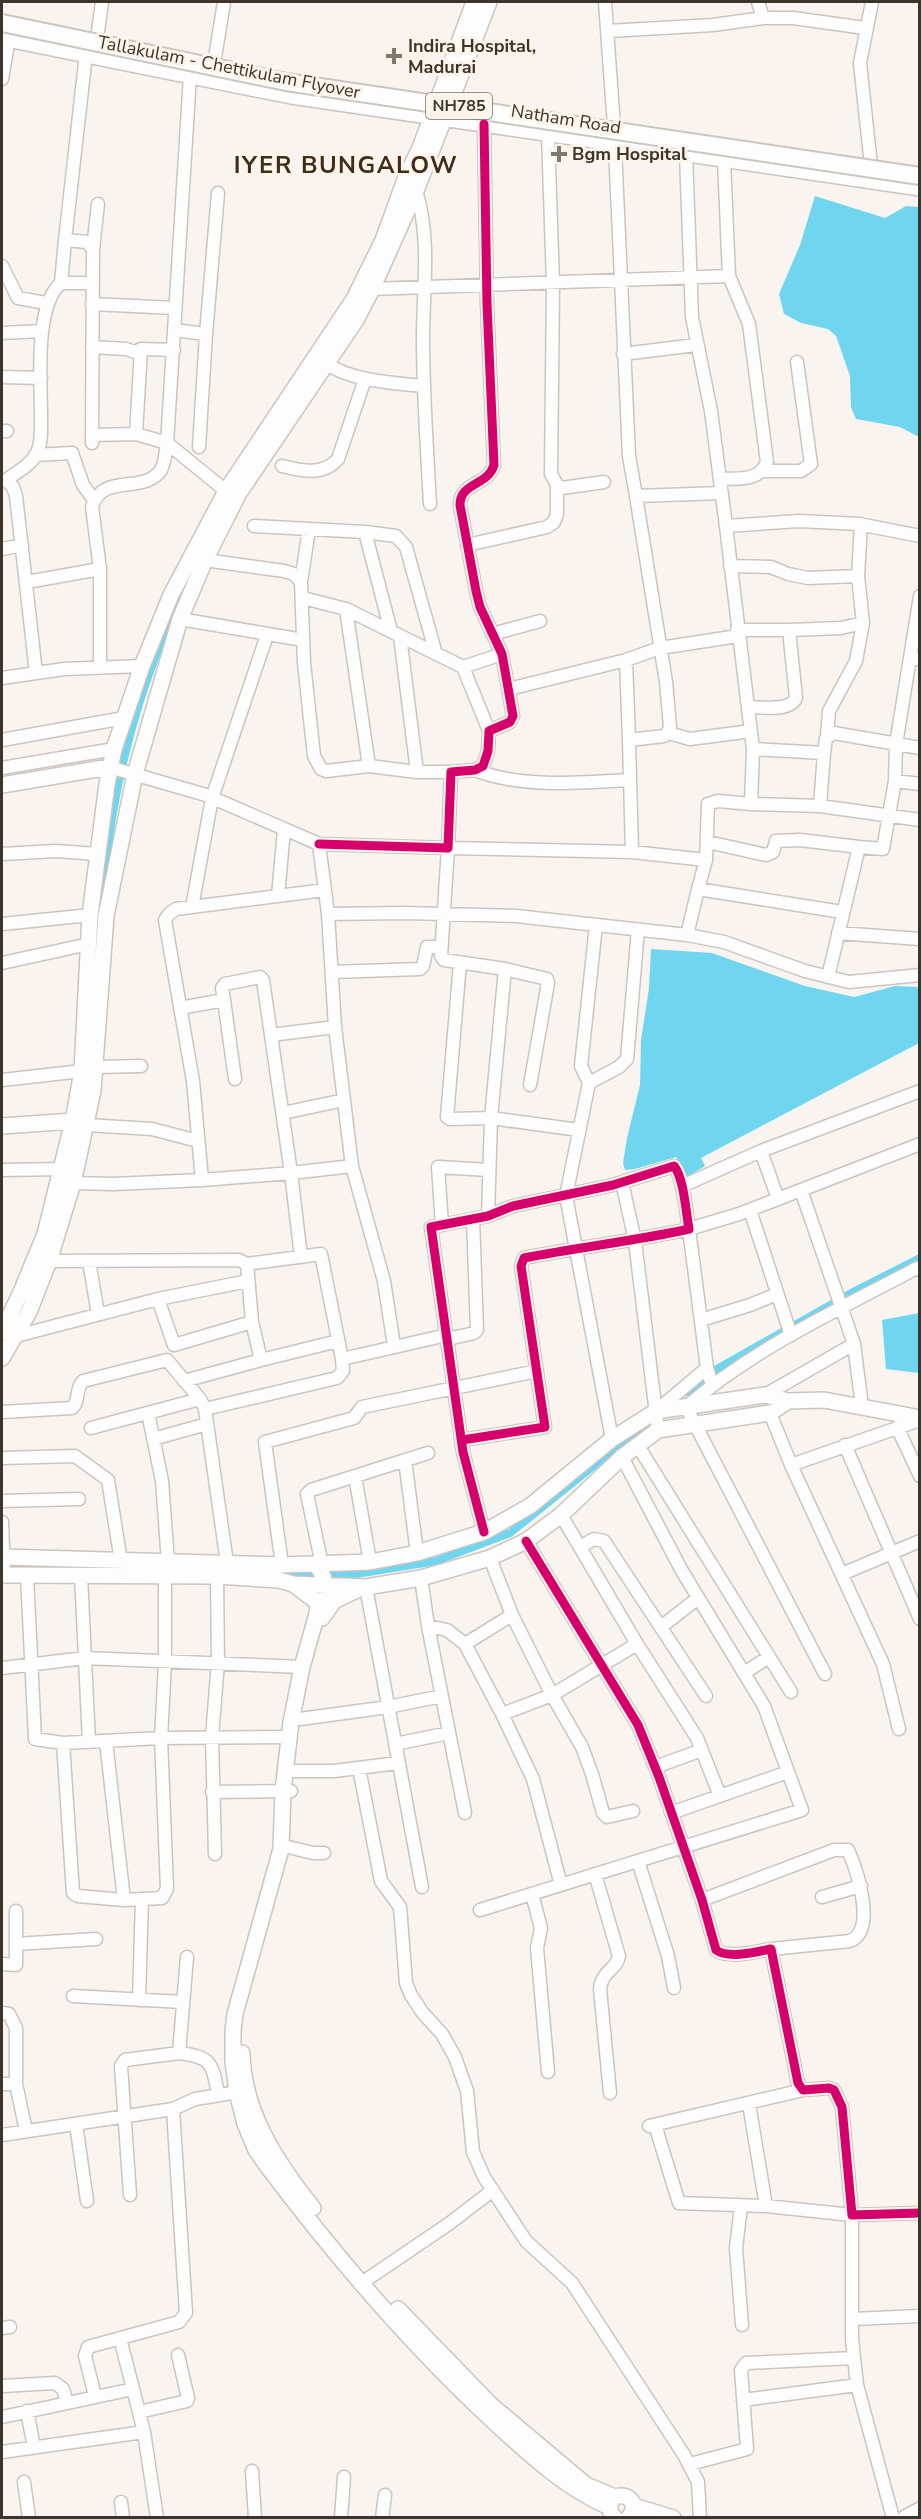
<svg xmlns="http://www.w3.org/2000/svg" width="921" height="2519" font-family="'Nunito Sans',sans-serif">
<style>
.water{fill:#70d6f0}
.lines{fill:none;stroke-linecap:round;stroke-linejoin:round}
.canal{stroke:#70d6f0;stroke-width:8}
.minor-casing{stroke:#cbc5bf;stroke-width:15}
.major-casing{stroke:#cbc5bf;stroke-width:18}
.minor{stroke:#fefdfd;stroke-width:12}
.major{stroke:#fefdfd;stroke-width:15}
.highway-bridge-casing{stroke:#cbc5bf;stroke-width:20;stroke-linecap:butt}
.highway-bridge{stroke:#fefdfd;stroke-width:16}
.cycleway-casing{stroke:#fdf5eb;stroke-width:13}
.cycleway{stroke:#d6006c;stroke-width:9}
.poi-dot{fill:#7f7870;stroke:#fdf5eb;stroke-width:2}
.labels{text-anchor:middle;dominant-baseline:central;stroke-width:6;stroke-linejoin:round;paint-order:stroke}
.shield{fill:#fdf5eb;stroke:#776f65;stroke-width:1.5}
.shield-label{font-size:16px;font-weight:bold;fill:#3d352c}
.poi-label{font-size:18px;font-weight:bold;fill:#3d352c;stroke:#fdf5eb;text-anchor:start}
.street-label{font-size:18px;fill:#3d352c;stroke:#fdf5eb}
.district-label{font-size:24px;font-weight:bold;letter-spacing:1.5px;fill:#3d2d19;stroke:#fdf5eb}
</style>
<rect width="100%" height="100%" fill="#f9f4ef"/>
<path class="water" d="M815,196L885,218L906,206L919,207V437L900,427L856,419L851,407L850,376L836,336L828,329L801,323L784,314L779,294L800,245Z
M651,949L712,953L805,986L854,997L895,986L919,987V1043L701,1158L705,1166L687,1177L676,1157L635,1169L625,1170L623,1163L627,1138L640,1085L641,1040L649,988Z
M919,1313V1373L886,1369L882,1320Z"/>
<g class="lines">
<path class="canal" d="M100,914C106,844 118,771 139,704C154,656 174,609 195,564
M687,1392L717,1369L855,1291L920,1258
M2,1566L94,1568
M278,1572L356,1574L436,1561L510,1533L637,1431"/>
<defs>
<path id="minor" d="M605,2L614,126L629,456L636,496L722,493
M758,2L763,18
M608,31L713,25L763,18H793L865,28
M97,39L102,2
M86,54L65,240L87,242L93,249L92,443
M214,64L224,2
M190,76L167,443L226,491
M2,79L9,39
M548,134L553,284L551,474L557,485L562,488L604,482
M686,154L692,317L711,411L726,526L799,521L859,524L920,536
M724,160L729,276
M872,175L860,63L872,2
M416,191C431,238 423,290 423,338C423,394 427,449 430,504
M93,249L98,204
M2,266L18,298L46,303
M61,283L65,240
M372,289L729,276L749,324L767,462C759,482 739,478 720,479
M92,304L175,308
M174,330L206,334L199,447
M2,333L42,331
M206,334L218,193
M92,347L126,349L135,352L141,349L136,434
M141,349L174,350
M623,354L696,345
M326,363C350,381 394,383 423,386
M2,377L41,378
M2,431H7
M35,455L72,453L83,485L94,500
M282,466C302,471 323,476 338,459L365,379
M763,471H801L811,464L797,362
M6,480C17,472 31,465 37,453C42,442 41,428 41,416C41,381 34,306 61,283H92
M2,481L6,480L13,487L16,496L36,673
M254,526L365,532L396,536L406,547L436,654
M726,526L753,749L824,753L826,738L834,733L920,748
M365,532L391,631
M467,545L547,527L554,522L557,514V485
M2,549L22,545
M205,560L284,571L294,574L301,582L304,663L314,756L321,769L326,771L369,766L417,772H451
M730,566L771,567L788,574L808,578L858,576
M100,569V668
M27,582L100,569L92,507C102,472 144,495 161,470C165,462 166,451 167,443L136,434L92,435
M301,582L309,529
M920,596L910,658L920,659
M303,598L346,609
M180,619L303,640
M737,630H789
M492,634L540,621
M400,636L417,772
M626,660L629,740
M463,667L489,731
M2,678L64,669L142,666
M509,689L626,660L660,648L738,636
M748,707C762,707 790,712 796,698L789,630L841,628L863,623L858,576L861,524
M668,733L690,739L751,731
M827,735L829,711L856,661L863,623
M2,740L124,718
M753,749L751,804L820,806L920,820
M369,766L346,609L463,667L502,654
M109,767L206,795L319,844L328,914L405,913L516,916L687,935L724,942L805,971L849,982L920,975
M2,768L114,749
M475,770C520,788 580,783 628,780
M895,781L896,744L910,658
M820,806L824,753
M708,842L766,855L773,852L776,841L800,840L859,847
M319,844L448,848L451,772L475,770L483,766L488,751L489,731L510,722L513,716L502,654L480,607L476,591L460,505C460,482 488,486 494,465L487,304L484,124
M632,852L629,740L664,736L668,733L670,727L666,682L636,496
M2,854L56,851L97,854
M706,860L708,804L718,801L751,804
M325,890L176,909L169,914L165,920L193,1081L202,1180L291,1173L271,1035L335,1027L328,914
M278,896L284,829
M192,907L212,798L267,635
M2,924L90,915
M596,925L581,1066L589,1083L566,1196L612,1439
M838,933L920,939
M687,935L698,889L842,912
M2,963L89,944
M460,963L447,1117L450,1119L491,1118L579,1130
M332,972L420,969L423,966L427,947H441
M828,977L859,847L883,849L895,781L920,784
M224,1000L235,1079
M180,1008L224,1000L222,988L225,984L260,977L263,980L271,1035
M335,1027L352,1166L384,1281L394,1346
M96,1067L141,1066
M2,1080L82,1071
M589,1083L619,1067L627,1059L638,930
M530,1085L548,983L547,979L505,969L444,960L441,956L448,848L632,852L706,860L698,889
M283,1113L344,1100
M87,1125L152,1129L198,1141
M761,1151L778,1199
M2,1170L63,1169
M622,1182L635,1241L658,1430
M73,1183L113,1184L202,1180
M682,1186L761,1151L920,1091
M801,1190L854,1344L862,1406
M750,1210L791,1335
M488,1216L491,1118L505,969
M442,1225L438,1167L489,1170
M301,1257L291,1173L352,1166
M49,1261L239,1260L247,1264L252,1322L261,1360L338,1341
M89,1261L98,1314
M247,1264L321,1254L342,1359L447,1335
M158,1299L248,1281
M701,1320L750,1305L777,1294
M11,1332L16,1336L158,1299L174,1345L252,1322
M448,1339L474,1333L477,1330L473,1219
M184,1381L261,1360
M712,1385L707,1368L689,1229L739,1214L920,1144
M765,1395L854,1344
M205,1409L337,1378L343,1371L342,1359
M656,1411L707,1368
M2,1412L72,1408C80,1401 75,1389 83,1381L167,1360L200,1399L205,1409L228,1570
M148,1413L162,1481L168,1562
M770,1413L791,1465L920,1420
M897,1427L920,1476
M91,1428L200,1399
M153,1439L207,1424
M462,1440L545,1427L521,1266L524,1258C579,1247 635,1241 689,1229C686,1213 684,1178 674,1166L613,1185L513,1206L488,1216L431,1227L463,1452L484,1532
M845,1445L920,1619
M638,1446L791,1692
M2,1458L75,1456L108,1480L121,1561
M405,1460L417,1553
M791,1465L883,1664L899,1729
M355,1476L370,1562
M2,1501L79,1499
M561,1515L637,1644L552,1695L502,1714L533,1779L561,1885
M2,1522L4,1575
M526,1541L638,1725L659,1777L702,1900L716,1950C728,1959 756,1952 771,1949L798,2083L803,2090L829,2088L834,2090L842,2107L852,2215L920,2213
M580,1547L594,1539L604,1541L706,1696
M490,1558L512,1615L552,1695L582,1747L592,1774L603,1813L607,1817L633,1811
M282,1565L265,1442L354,1418L362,1407L537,1371
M322,1565L307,1494L311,1490L428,1453
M842,1574L920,1541
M27,1576L35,1739L63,1743L161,1738L288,1737
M81,1576L89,1742
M421,1578L428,1626L465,1813
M366,1587L422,1887
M428,1626L447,1630L465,1644
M661,1627L698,1598
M637,1644L697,1738L720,1796
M2,1668L85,1658L302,1667
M744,1673L769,1657
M825,1674L686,1407C754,1348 838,1310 917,1268L920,1270
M502,1714L465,1644L512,1615
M300,1719L388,1707L442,1696
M106,1741L124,1900
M63,1743L73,1893L78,1896L124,1900L162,1898L167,1889L161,1738L165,1663V1576
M395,1744L449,1733
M655,1767L702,1750
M359,1768L381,1881L400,1907L406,1983L411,1995L422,2012L442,2034L455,2057L467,2091L473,2152L484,2177L526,2241L572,2283L684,2455L698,2482L700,2518
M292,1771H334L398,1763
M212,1792L291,1791
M671,1813L788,1772
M288,1847L313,1853H324
M215,1854L212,1737L218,1662L217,1576
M638,1861L668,1956L674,1988
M595,1874L619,1956C616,1971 602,1970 600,1989L610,2093
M532,1894L541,1928L537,1948L548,2072
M822,1897L861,1886
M702,1900L834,1850H848C857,1870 877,1930 850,1941L771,1949
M480,1910L802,1810L764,1706L682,1571L622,1457
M16,1944L96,1939
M187,1957L179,2053C212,2057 212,2063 218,2094
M2,1964L16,1965V1911
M73,1996L183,2002
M139,2000L142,1899
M2,2013L9,2014L16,2028V2084L26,2131
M2,2084H16
M749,2104L766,2206
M76,2124L87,2201
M655,2125L679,2203L766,2206L852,2215V2339L857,2385L893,2518
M649,2126L803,2090
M2,2135L173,2109L195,2099L244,2091
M130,2195L121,2066L125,2060L179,2053
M741,2206L736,2248L742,2325
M369,2278L450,2223L493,2190
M852,2319L920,2316
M2,2328L10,2327
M120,2338L144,2432
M2,2386L55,2383L63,2389L67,2403
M95,2396L85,2356L88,2347L179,2322L186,2313L173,2109
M743,2400L857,2385
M27,2411L34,2447
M139,2412L187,2401L188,2398L178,2355
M2,2417L133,2389
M2,2452L144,2432L157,2518
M690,2464L747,2449L741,2370L746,2363L854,2358
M252,2471L255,2518
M24,2482L29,2518
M121,2502L123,2518
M341,2518L344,2477
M382,2518L385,2495"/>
<path id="major" d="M2,38L291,96L920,188
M2,785L109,767
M2,1126L73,1121
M2,1332L21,1292L45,1234L73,1121L82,1071L90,915L107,784L114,749L142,666L171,595L226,491L354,299L383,240L406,177L420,148L474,2
M2,1358L29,1312L49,1261L73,1183L93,1091L106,916L135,774L180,619L205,560L239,493L356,320L372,289L416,191L489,2
M2,1557L282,1565L370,1562L417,1553L484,1532L530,1506L612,1439L656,1411L765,1395L788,1401L824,1400L920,1418
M316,1565C330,1581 327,1599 322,1618
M2,1575L217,1576L279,1580L293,1584L317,1602L318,1610L302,1667L291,1722L283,1790L281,1849L235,2014L233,2031V2061L237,2092L245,2124L256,2150L265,2163C334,2255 409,2343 493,2421C530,2455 564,2487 609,2507
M293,1584L366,1587L421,1578L490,1558L526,1541L561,1515L622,1457L658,1430L770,1413L788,1401
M325,1614L334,1601L363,1587
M242,2053C243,2112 277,2163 313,2208
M398,2309L491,2405L586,2485L615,2497
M634,2506L673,2518
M615,2518C608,2511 608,2503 615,2497C630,2492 640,2506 628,2518
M905,2518L920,2510"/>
</defs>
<use href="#minor" class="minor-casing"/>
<use href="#major" class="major-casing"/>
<use href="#minor" class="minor"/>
<use href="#major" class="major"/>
<defs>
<path id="highway-bridge" d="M2,23L286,82L920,176"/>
</defs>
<use href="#highway-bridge" class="highway-bridge-casing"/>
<use href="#highway-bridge" class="highway-bridge"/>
<defs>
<path id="cycleway" d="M319,844L448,848L451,772L475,770L483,766L488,751L489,731L510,722L513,716L502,654L480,607L476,591L460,505C460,482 488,486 494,465L487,304L484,124
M462,1440L545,1427L521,1266L524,1258C579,1247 635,1241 689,1229C686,1213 684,1178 674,1166L613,1185L513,1206L488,1216L431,1227L463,1452L484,1532
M526,1541L638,1725L659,1777L702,1900L716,1950C728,1959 756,1952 771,1949L798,2083L803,2090L829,2088L834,2090L842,2107L852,2215L920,2213"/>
</defs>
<use href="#cycleway" class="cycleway-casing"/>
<use href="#cycleway" class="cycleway"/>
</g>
<g class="poi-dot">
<path d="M391 47h6v6h6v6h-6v6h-6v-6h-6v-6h6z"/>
<path d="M556 145h6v6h6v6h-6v6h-6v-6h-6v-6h6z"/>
</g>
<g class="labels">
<rect class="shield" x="426" y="93" width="66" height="26" rx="4.5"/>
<g class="shield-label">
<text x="459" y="106">NH785</text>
</g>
<g class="poi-label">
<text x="408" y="46">Indira Hospital,<tspan x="408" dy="21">Madurai</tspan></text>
<text x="572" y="154">Bgm Hospital</text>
</g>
<g class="street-label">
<text transform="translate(229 67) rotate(11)">Tallakulam - Chettikulam Flyover</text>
<text transform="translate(566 119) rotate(9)">Natham Road</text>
</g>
<g class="district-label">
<text x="346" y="165">IYER BUNGALOW</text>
</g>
</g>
<rect width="921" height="2519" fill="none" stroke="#3d352c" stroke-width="6"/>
</svg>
